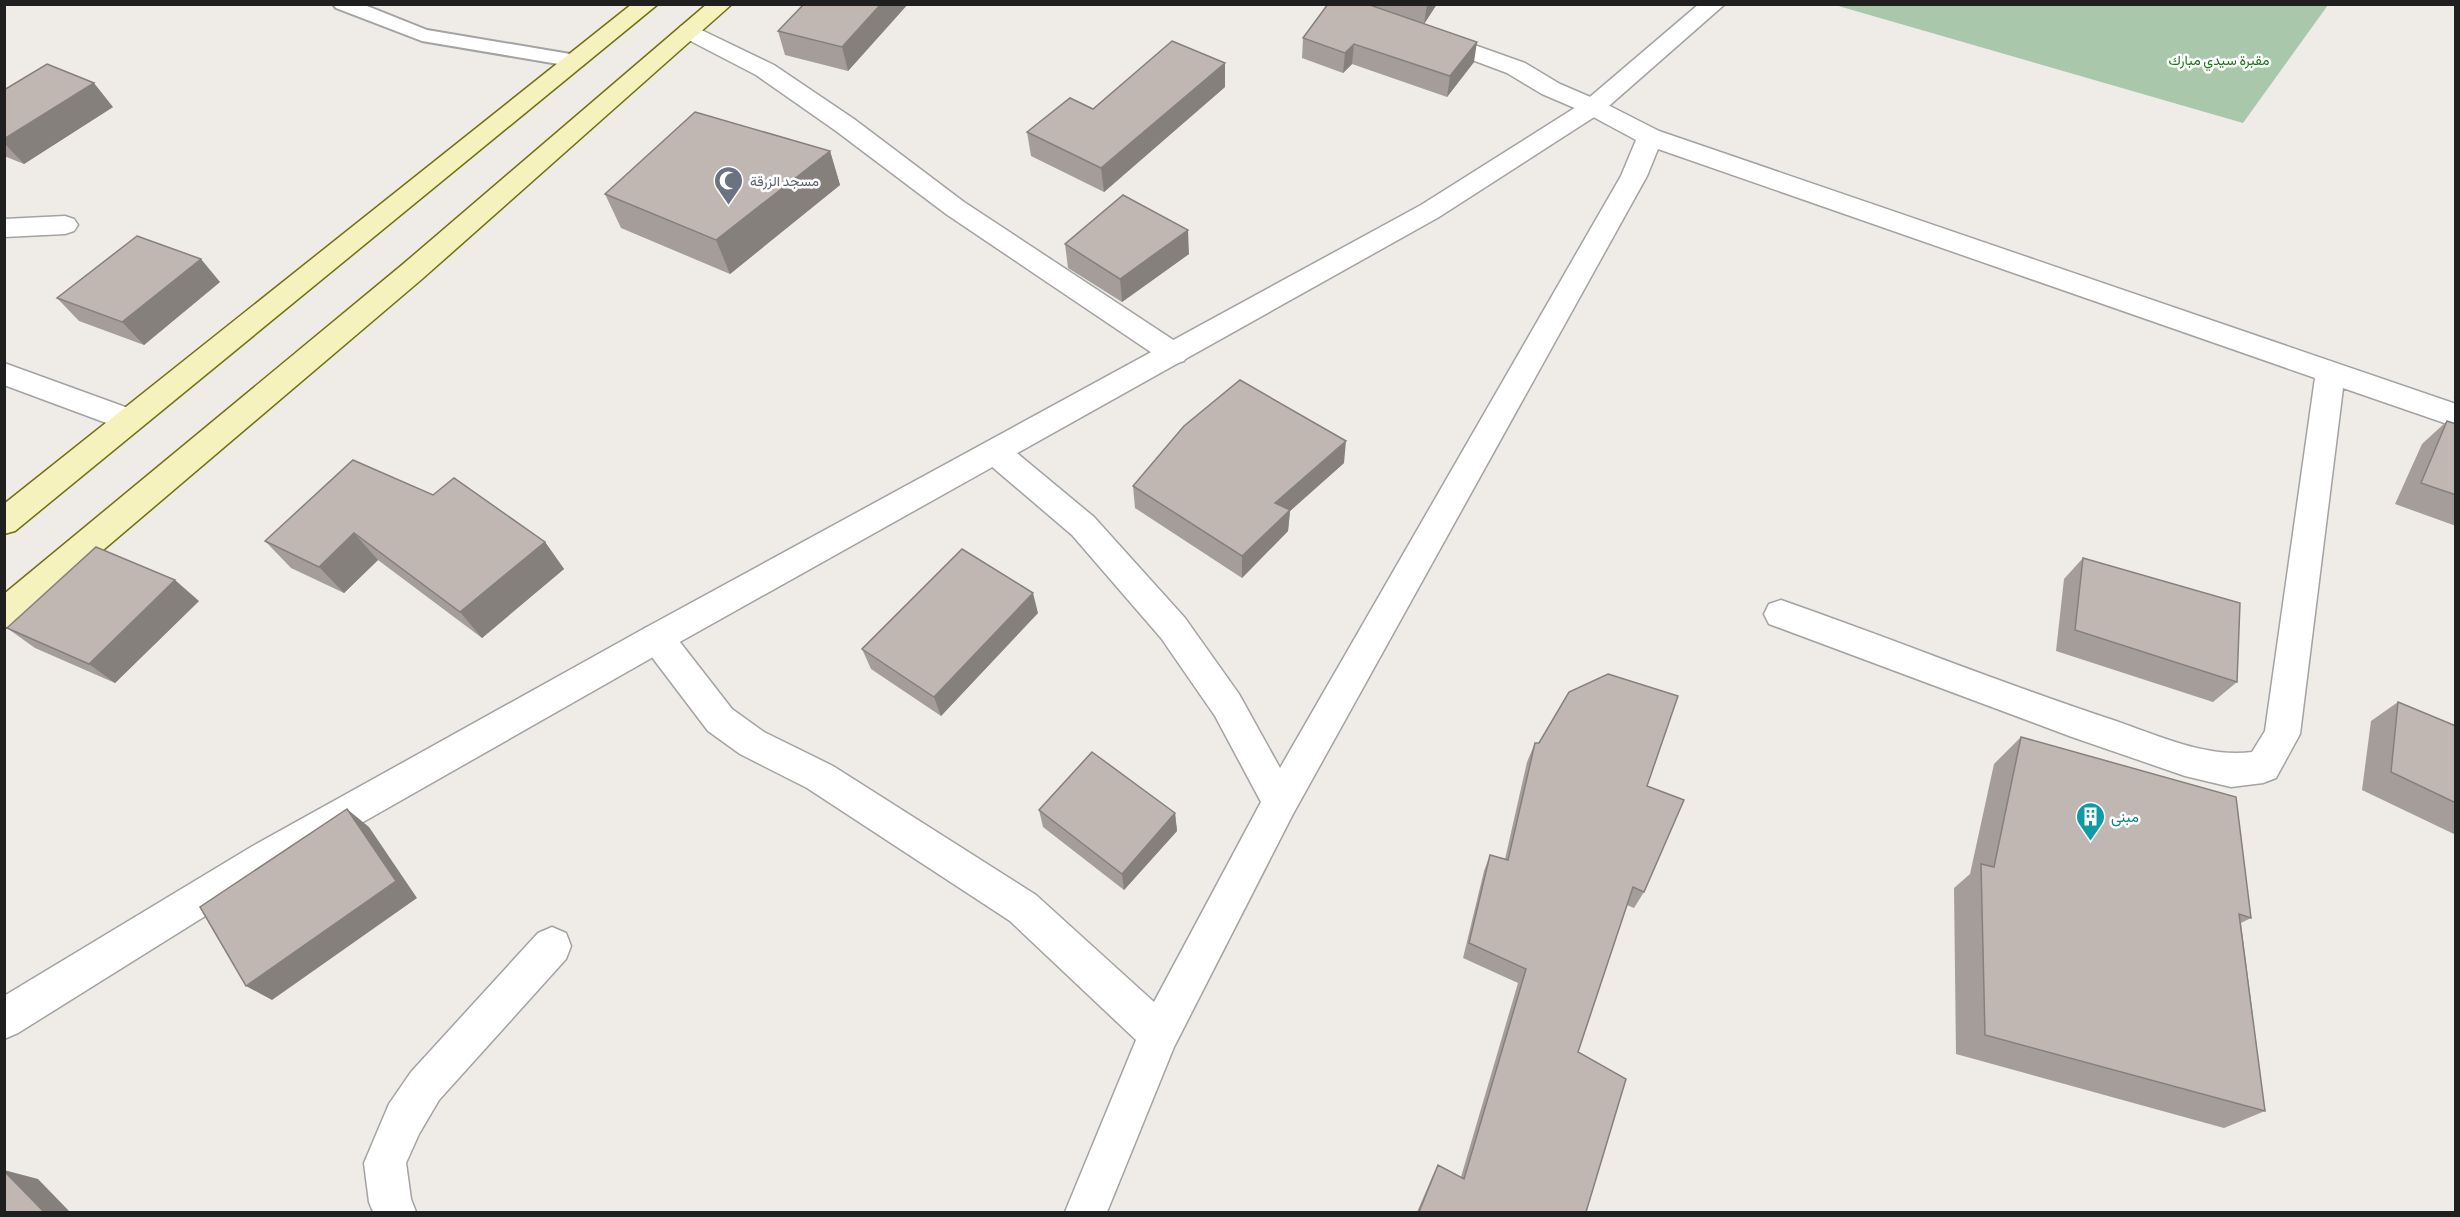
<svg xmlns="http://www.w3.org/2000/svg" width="2460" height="1217" font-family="Commissioner,Vazirmatn,sans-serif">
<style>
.cemetery{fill:#a9c7aa}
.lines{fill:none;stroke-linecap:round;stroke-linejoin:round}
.service-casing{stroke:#a3a3a3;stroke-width:4}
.minor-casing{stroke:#a3a3a3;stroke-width:3}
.tertiary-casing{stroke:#a3a3a3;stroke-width:3}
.secondary-casing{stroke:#71700c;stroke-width:3}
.service{fill:#fff;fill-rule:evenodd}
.minor{fill:#fff;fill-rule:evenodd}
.tertiary{fill:#fff;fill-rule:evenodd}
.secondary{fill:#f6f2be;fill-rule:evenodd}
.wall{fill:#a59d9a}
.shaded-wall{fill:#86807d}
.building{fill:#c0b7b3;stroke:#86807d;stroke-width:1.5}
.labels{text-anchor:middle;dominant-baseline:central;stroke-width:5;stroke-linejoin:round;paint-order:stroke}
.far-park-label{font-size:14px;fill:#167813;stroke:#fff}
.far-worship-label{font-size:14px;fill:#5b616d;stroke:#fff;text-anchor:start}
.culture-label{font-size:15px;fill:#0d838f;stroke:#fff;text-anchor:start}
</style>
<rect width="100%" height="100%" fill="#efebe6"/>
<path class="cemetery" d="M1835,5H2328L2243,123Z"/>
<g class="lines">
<defs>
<path id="service" d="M333,4H362L427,30L576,55L583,57L586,61L583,65L576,67L422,41L336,8Z"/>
<path id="minor" d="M689,24L774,65L854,119L964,202L1184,347L1188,354L1184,361L1174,364L1164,361L946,214L836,131L756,75L681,36L677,31L681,26Z
M1435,31L1525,63L1560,84L1602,102L1659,131L2456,404V427L2343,388L2300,734L2276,778L2263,783L2231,787L2185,776L2072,737L1769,624L1764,614L1769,604L1781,600C1893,639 2003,684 2116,721C2159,736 2207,758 2252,752L2265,731L2315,378L1658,149L1647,176L1293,814L1174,1047L1107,1212H1065L1136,1040L1010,921L807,788L740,754L708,731L645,648L640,638L645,628L657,624L669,628L732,709L764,732L833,766L1036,895L1154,1002L1261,802L1215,716L1161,638L1072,535L984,460L980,452L984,444L995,440L1006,444L1094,517L1185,618L1239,694L1280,768L1621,176L1636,140L1584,112L1542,94L1507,73L1427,43L1423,38L1427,33Z
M65,216L74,219L78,225L74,231L65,234L4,237V219Z
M4,363L139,412L143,420L139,428L128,431L4,385Z
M552,927L566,933L571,946L566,959L439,1100L419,1134L406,1163L411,1199L416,1212H373L369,1202L364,1163L389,1104L411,1072L538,933Z"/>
<path id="tertiary" d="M1699,4H1725L1602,112L1439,217L669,648L277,871L18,1033L4,1039V996L251,847L645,628L1421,205L1584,102Z"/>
<path id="secondary" d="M632,4H658L15,531L4,534V504Z
M707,4H732L422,279L16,624L4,628V594L402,265Z"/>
</defs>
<use href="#service" class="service-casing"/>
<use href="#minor" class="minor-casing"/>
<use href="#tertiary" class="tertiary-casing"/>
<use href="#secondary" class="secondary-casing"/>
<use href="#service" class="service"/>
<use href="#minor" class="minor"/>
<use href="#tertiary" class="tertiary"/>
<use href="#secondary" class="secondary"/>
</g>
<path class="wall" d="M908,4L848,71L785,55L778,31Z
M1328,4H1437L1424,24L1474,62L1447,97L1352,64L1343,73L1302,58L1303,38Z
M1225,87L1104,192L1031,156L1027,132L1093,109Z
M4,90L113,107L24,164L4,156Z
M830,151L840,185L730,274L621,228L605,194Z
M1065,244L1189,254L1122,302L1068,268Z
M220,282L144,345L79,321L57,298Z
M2447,421L2456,424V526L2395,504L2422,444Z
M1344,463L1290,511L1288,531L1242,578L1135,508L1133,486Z
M433,495L545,542L564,569L482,638L378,560L344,593L291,568L265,541Z
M2083,558L2237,682L2213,702L2056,651L2064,579Z
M199,601L115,683L35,648L7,628Z
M1038,613L941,716L871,669L862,649Z
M2398,702L2456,726V835L2362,790L2371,721Z
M2021,737L2251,918L2241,923L2265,1111L2224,1128L1956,1054L1954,888L1970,874L1994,764Z
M1535,743L1647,786L1644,892L1634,908L1627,905L1578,1052L1586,1212H1417L1433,1175L1438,1165L1461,1177L1518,983L1463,958L1484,871L1490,855L1505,859L1527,762Z
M1039,810L1175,813L1177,831L1124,890L1043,827Z"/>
<path class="shaded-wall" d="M881,4H908L848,71L842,47Z
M1427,4H1437L1424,24Z
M1477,42L1474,62L1447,97L1450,76Z
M1354,44L1352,64L1343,73L1345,53Z
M1225,63V87L1104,192L1101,168Z
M94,83L113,107L24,164L4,143V139Z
M830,151L840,185L730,274L716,240Z
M1188,230L1189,254L1122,302L1120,279Z
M201,259L220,282L144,345L122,322Z
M1346,441L1344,463L1290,511L1288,531L1242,578V556L1275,503Z
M354,533L378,560L344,593L319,567Z
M545,542L564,569L482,638L460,612Z
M175,580L199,601L115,683L89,664Z
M1033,593L1038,613L941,716L934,697Z
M347,809L369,827L417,898L272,1000L246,986Z
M1175,813L1177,831L1124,890L1122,874Z
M4,1170L38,1179L70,1212H44L4,1171Z"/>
<path class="building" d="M804,4H881L842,47L778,31Z
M1328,4H1367L1477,42L1450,76L1354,44L1345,53L1303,38Z
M1172,41L1225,63L1101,168L1027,132L1070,98L1093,109Z
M47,64L94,83L4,139V90Z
M695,112L830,151L716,240L605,194Z
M1123,195L1188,230L1120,279L1065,244Z
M137,236L201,259L122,322L57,298Z
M1240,380L1346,441L1275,503L1290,510L1242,556L1133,486L1184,426Z
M2447,421L2456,424V495L2421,483Z
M353,460L433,495L454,478L545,542L460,612L354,533L319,567L265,541Z
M96,547L175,580L89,664L7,628Z
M962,549L1033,593L934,697L862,649Z
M2083,558L2240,603L2237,682L2075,630Z
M1608,674L1678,696L1647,786L1684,800L1644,892L1633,887L1578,1052L1626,1079L1586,1212H1419L1438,1165L1464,1179L1526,969L1469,943L1490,855L1508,860L1535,743H1539L1569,692Z
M2398,702L2456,726V803L2391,772Z
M2021,737L2236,797L2251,918L2239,914L2265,1111L1985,1035L1981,864L1994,867Z
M1092,752L1175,813L1122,874L1039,810Z
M347,809L396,881L246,986L200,907Z
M4,1171L44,1212H4Z"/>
<defs>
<symbol id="mosque-pin" viewBox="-11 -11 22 30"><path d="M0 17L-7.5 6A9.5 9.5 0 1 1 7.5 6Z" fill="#6b7280" stroke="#fff"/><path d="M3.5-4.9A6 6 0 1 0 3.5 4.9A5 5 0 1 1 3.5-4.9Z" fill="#fff"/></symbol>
<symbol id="building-pin" viewBox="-11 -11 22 30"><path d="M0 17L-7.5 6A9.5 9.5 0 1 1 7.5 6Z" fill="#0f9aa8" stroke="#fff"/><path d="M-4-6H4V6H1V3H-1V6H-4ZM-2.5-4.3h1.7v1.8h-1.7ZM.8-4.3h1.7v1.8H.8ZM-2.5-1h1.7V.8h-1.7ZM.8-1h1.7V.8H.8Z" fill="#fff"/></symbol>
</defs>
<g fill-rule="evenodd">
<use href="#mosque-pin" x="712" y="164" width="33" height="45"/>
<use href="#building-pin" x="2074" y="800" width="33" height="45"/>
</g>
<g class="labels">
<g class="far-park-label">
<text x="2219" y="59">مقبرة سيدي مبارك</text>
</g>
<g class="far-worship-label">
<text x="750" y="180">مسجد الزرقة</text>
</g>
<g class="culture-label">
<text x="2111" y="816">مبنى</text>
</g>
</g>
<rect width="2460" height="1217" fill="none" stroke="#1f1f1f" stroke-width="12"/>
</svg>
